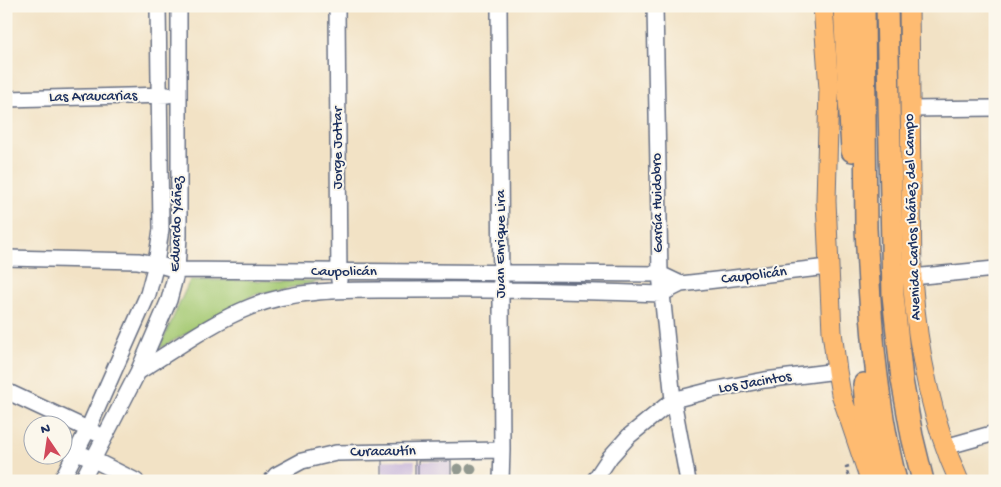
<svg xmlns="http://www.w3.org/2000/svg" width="1001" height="487" font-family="'Gochi Hand',sans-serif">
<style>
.green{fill:#a4c972;stroke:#607c68}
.building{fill:#b199d3}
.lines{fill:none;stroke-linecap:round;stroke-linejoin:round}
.minor-casing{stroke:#666e82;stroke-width:18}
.major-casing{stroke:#666e82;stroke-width:21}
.highway-casing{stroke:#666e82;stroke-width:24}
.path{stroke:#666e82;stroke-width:2.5;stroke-dasharray:4 4;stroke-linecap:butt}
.minor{stroke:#fff;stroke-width:15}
.major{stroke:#febb71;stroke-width:19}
.highway{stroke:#febb71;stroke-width:21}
.tree{fill:#929990}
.labels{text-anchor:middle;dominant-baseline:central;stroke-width:4;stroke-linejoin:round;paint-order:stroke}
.street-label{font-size:15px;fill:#1b2f5e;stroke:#fbf7ec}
</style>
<rect width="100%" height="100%" fill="#fbf7ec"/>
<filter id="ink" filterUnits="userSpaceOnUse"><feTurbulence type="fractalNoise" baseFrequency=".02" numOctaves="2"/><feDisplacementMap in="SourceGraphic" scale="10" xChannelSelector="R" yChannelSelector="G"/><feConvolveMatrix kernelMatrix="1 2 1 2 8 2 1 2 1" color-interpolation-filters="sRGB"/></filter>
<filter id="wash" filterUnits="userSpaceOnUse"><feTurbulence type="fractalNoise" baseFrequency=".0096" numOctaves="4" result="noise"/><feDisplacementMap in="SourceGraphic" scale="20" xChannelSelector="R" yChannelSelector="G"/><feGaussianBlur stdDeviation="1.12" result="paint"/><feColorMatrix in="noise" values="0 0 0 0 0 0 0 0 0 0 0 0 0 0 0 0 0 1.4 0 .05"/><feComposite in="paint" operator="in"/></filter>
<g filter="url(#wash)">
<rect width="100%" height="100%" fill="#f2e2c5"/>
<path class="green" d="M190,280L323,281L253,295L159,349Z"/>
<g id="blocks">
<path class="building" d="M382,460H415V481H382Z
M418,461H451V481H418Z"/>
</g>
</g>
<g filter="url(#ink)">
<use href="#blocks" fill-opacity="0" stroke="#666e82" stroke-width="1"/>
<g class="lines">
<defs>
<path id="minor" d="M337,6L339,281
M499,6L502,450L501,481
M655,6L660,274L673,400L688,481
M6,99L168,95
M910,109L995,108
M6,258L138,261L156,264L177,270L660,274L681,284
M912,277L995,269
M138,372C174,350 210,323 250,307C300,287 358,290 411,290C495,289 578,291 661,294L681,284L828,267
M6,391L96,433
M945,447L995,433
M84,455L136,481
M61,481L88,429L148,294L156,264L161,229L158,6
M82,481L138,372L169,300L177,270L179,236V6
M271,481L276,475L302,461L336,453L502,450
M594,481L610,457L629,436L673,400L712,390L765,380L837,371"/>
<path id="major" d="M823,6L829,89L826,201L832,332L837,371L841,394L869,477
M909,6L912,277C917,346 930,417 959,481"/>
<path id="highway" d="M844,6L852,151
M864,6L866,228C870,313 875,398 896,481
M887,6L893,295L902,380L912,436L923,481
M864,384L867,418L875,481"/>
</defs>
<use href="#minor" class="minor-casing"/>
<use href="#major" class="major-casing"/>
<use href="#highway" class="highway-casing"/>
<path class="path" d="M849,466L846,467L850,481"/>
<use href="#minor" class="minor"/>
<use href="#major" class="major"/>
<use href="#highway" class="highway"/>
</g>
<g class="tree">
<circle cx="458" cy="469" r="5.5"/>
<circle cx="471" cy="469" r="5.5"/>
</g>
</g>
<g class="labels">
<g class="street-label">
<text transform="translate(93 97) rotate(-1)">Las Araucarias</text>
<text transform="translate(338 148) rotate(-90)">Jorge Jottar</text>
<text transform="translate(658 203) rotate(-91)">García Huidobro</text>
<text transform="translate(913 217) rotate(-92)">Avenida Carlos Ibáñez del Campo</text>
<text transform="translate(177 224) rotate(-88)">Eduardo Yáñez</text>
<text transform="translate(501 244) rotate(-90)">Juan Enrique Lira</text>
<text x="344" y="272">Caupolicán</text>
<text transform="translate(754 276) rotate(-7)">Caupolicán</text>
<text transform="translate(755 383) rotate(-10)">Los Jacintos</text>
<text transform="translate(383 452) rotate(-1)">Curacautín</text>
</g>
</g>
<rect width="1001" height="487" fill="none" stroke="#fbf7ec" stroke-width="25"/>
<g transform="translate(48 440) rotate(347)"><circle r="24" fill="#fbf7ec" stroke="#a1a7b3"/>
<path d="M0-4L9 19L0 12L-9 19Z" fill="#d1495b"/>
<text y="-8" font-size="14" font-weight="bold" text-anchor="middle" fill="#1b2f5e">N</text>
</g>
</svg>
